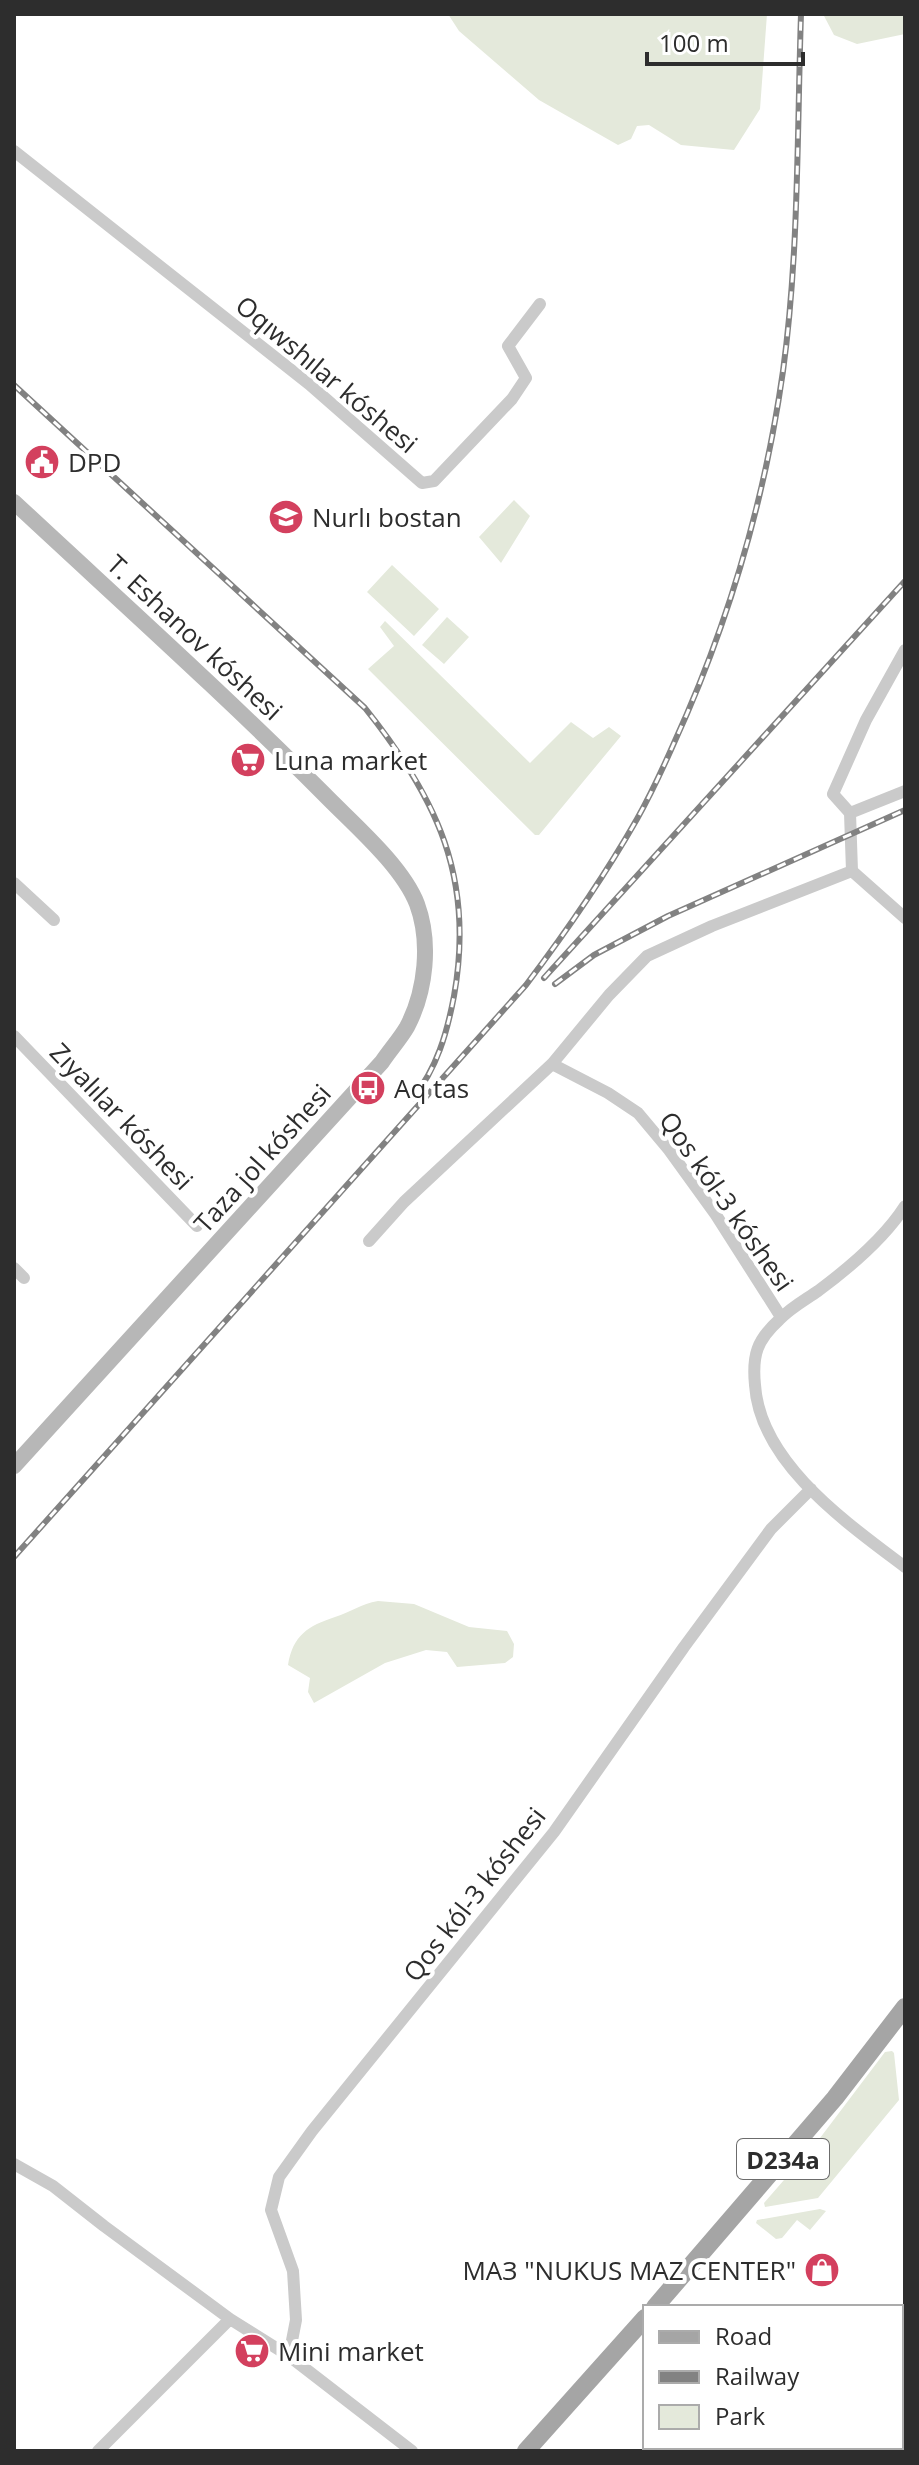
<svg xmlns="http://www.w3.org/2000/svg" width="919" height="2465" font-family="'Open Sans',sans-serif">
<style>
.green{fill:#e4e9db}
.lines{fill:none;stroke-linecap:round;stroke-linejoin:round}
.minor{stroke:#cacaca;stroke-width:12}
.secondary{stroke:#b7b7b7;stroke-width:16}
.primary{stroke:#a5a5a5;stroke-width:18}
.rail-casing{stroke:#828282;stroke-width:6}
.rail{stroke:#fff;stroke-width:3;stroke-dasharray:9;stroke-linecap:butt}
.labels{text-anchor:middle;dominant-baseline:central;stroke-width:8;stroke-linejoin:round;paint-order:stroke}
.shield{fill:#fff;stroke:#6c6c6c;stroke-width:2}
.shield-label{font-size:24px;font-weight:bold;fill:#2d2d2d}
.street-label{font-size:26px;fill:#2d2d2d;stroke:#fff}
.poi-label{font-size:26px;fill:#2d2d2d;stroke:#fff;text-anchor:start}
</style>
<rect width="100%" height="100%" fill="#fff"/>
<path class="green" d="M448,14H767L760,109L734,150L681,145L649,125L637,126L631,139L618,145L539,100L459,31Z
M823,14H905V34L857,44L834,35Z
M514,500L530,516L501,563L479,537Z
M392,565L439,609L414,636L367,592Z
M447,617L469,637L444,664L422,645Z
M385,621L530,763L571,722L593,738L609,727L621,736L539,835H535L368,669L394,646L380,627Z
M378,1601L414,1604L469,1627L507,1631L514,1644L513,1657L505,1663L457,1667L447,1652L426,1650L385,1663L314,1703L308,1692L310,1678L288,1665C293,1635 308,1626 335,1617C351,1612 361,1604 378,1601Z
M892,2051L894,2053L899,2100L818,2198L765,2207L764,2203L817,2142L885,2052Z
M820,2209L826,2211L810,2230L797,2220L782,2238L776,2239L756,2223L757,2220Z"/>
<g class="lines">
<path class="minor" d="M14,151L309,384L422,483L434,481L512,399L526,378L508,346L540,304
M850,813L905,791
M852,871L850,813L833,794L866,720L905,650
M852,871L905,918
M14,883L54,920
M14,1036L197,1226
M552,1064L608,1093L638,1113L669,1150L716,1215L781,1317
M905,1206C884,1239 849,1268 818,1291C805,1300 790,1308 779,1320C757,1340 752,1355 755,1385C760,1463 847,1523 905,1567
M369,1241L404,1202L552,1064L609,995L647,956L712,926L852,871
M14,1268L24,1278
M14,2164L53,2186L104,2226L230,2319L289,2356L412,2451
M289,2356L296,2320L293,2271L271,2210L279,2177L312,2131L554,1832L684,1647L771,1529L811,1489
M98,2451L230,2319"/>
<path class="secondary" d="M14,502C117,598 223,693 323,793C352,823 402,865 417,904C431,942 426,991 407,1027C400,1039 390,1050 382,1062L14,1466"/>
<path class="primary" d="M655,2307L835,2098L905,2007
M526,2451L645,2318"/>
<defs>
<path id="rail" d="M14,385L365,708C437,798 475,878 454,996C447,1033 437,1068 413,1098
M544,978L905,581
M555,984L594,955L668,916L905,810
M14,1557L526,985C566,932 604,877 637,819C651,794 663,768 674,743C728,625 765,499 783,371C799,254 797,133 801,14"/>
</defs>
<use href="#rail" class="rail-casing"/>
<use href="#rail" class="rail"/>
</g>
<defs>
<symbol id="civic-disc" viewBox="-11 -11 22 22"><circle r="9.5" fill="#d3405e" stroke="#fff"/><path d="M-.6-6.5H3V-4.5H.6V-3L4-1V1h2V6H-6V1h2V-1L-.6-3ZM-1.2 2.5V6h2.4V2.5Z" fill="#fff"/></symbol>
<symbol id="school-disc" viewBox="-11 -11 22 22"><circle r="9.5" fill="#d3405e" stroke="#fff"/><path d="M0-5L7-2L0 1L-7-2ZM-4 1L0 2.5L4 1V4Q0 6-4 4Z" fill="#fff"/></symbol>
<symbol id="supermarket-disc" viewBox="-11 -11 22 22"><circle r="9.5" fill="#d3405e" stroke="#fff"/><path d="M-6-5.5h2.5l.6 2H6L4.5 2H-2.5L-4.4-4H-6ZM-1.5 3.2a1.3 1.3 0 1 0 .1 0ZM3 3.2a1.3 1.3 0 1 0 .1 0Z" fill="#fff"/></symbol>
<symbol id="bus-disc" viewBox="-11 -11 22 22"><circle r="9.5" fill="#d3405e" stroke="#fff"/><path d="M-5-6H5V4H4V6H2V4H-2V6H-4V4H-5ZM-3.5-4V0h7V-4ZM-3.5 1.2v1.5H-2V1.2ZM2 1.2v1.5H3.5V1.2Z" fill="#fff"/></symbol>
<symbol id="shop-disc" viewBox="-11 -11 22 22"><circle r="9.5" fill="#d3405e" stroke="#fff"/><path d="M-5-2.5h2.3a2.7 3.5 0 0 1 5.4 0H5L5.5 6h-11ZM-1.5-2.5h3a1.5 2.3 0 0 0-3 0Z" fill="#fff"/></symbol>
</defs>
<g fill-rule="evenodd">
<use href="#civic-disc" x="22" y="442" width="40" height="40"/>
<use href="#school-disc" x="266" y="497" width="40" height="40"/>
<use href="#supermarket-disc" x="228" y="740" width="40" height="40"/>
<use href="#bus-disc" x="348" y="1068" width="40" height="40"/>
<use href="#shop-disc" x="802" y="2250" width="40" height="40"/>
<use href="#supermarket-disc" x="232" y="2331" width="40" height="40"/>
</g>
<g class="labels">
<rect class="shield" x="737" y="2139" width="92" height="40" rx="6"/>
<g class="shield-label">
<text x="783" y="2159">D234a</text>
</g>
<g class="street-label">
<text transform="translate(327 374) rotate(40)">Oqıwshılar kóshesi</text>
<text transform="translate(195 637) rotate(43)">T. Eshanov kóshesi</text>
<text transform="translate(122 1116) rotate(46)">Zıyalılar kóshesi</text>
<text transform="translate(262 1158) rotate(-48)">Taza jol kóshesi</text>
<text transform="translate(727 1201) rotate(55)">Qos kól-3 kóshesi</text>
<text transform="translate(474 1894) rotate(-52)">Qos kól-3 kóshesi</text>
</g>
<g class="poi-label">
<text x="68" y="462">DPD</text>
<text x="312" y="517">Nurlı bostan</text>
<text x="274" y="760">Luna market</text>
<text x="394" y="1088">Aq tas</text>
<text x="796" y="2270" text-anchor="end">МАЗ "NUKUS MAZ CENTER"</text>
<text x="278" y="2351">Mini market</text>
</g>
</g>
<rect width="919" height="2465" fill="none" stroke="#2d2d2d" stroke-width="32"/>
<rect x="643" y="2305" width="260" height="144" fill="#ffffff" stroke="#ababab" stroke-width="2"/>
<rect x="659" y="2331" width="40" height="12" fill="#a5a5a5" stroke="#ababab" stroke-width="2"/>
<text x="715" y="2345" font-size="24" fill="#2d2d2d">Road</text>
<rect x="659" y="2371" width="40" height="12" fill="#828282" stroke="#ababab" stroke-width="2"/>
<text x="715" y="2385" font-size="24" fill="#2d2d2d">Railway</text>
<rect x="659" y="2405" width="40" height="24" fill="#e4e9db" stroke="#ababab" stroke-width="2"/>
<text x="715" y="2425" font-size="24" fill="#2d2d2d">Park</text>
<path d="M647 52v12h156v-12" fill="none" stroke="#2d2d2d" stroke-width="4"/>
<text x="659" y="52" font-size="24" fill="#2d2d2d" stroke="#ffffff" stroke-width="6" paint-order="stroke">100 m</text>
</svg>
